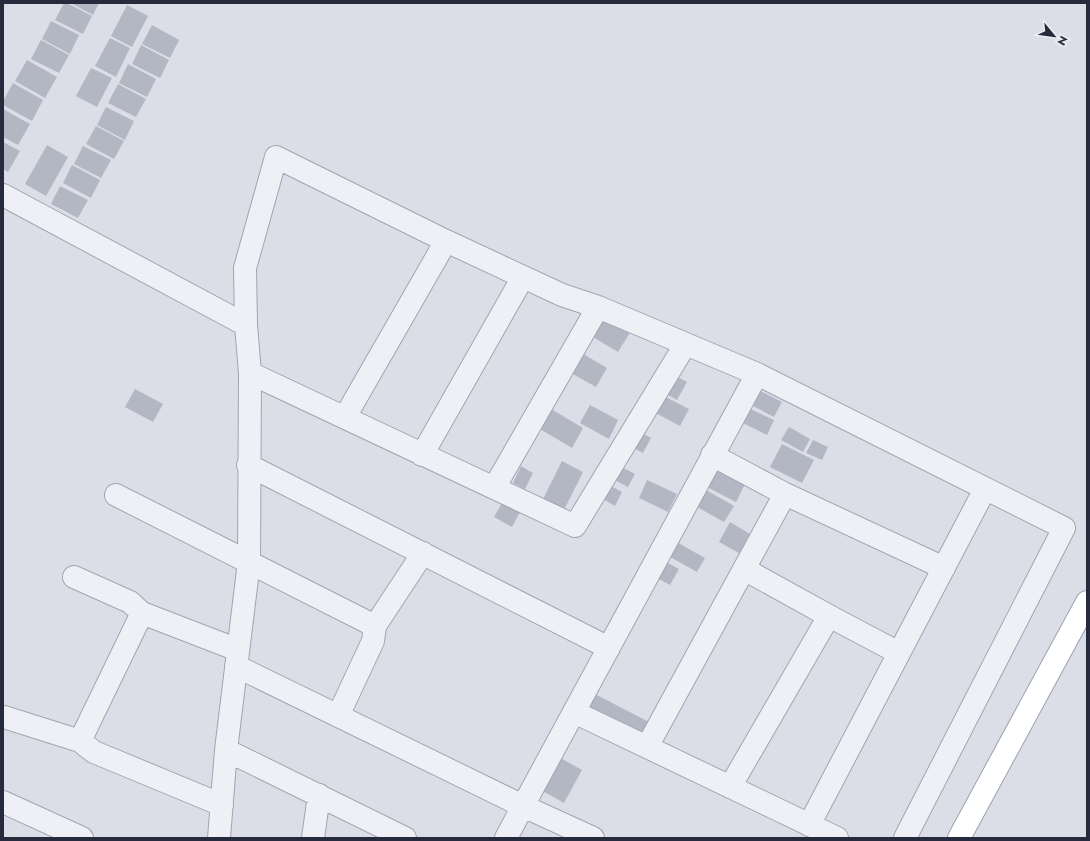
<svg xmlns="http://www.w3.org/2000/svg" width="1090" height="841" font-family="Jost,sans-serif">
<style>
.building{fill:#b3b7c4}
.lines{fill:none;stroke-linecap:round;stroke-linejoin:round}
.minor-casing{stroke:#a1a4b1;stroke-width:24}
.major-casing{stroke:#9ba1b3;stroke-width:24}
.minor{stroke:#eff0f5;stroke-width:22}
.major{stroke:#fff;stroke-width:22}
</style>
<rect width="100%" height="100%" fill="#dcdee7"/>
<path class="building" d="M64,3H67L92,16L83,34L55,20Z
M71,3H99L93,15Z
M127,5L148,16L132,47L111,36Z
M51,21L79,35L70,54L42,39Z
M152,25L179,40L170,58L142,44Z
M110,38L130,48L116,77L95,66Z
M41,40L69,55L59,73L31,59Z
M141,45L169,60L160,78L132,64Z
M27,60L57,77L45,98L15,81Z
M128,64L156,79L147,97L119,83Z
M91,68L112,78L97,107L76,96Z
M13,83L43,100L32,121L3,105V101Z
M118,84L146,99L136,117L108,103Z
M106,107L134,121L125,140L97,125Z
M3,109L30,124L18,145L3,137Z
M96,126L124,141L114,159L86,144Z
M3,142L20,151L8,172L3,169Z
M47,145L68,157L46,196L25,184Z
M83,146L111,160L101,178L74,164Z
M72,165L100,180L91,198L63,183Z
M60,186L88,200L78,218L51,204Z
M601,314L631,331L618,352L588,334Z
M580,352L607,368L596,387L569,372Z
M672,374L687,382L677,400L663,392Z
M755,388L782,402L774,417L747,403Z
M135,389L163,404L153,422L125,407Z
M660,394L689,409L680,426L652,411Z
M590,405L618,420L609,439L580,423Z
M746,407L774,420L767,435L739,421Z
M551,409L583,428L572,448L540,429Z
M789,427L810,439L803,452L781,440Z
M639,431L651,438L643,453L630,446Z
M813,440L828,447L822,460L806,453Z
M782,444L814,460L802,483L770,467Z
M562,461L583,472L564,510L543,499Z
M618,465L635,474L628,487L611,478Z
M714,465L746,482L736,502L703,485Z
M521,466L533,473L525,489L513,483Z
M647,480L677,494L668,512L639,498Z
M611,486L622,492L615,506L603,499Z
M701,487L734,506L724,522L692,504Z
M502,503L520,512L512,527L494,517Z
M730,522L750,534L739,553L719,542Z
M673,540L705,558L697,572L665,554Z
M666,562L679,569L670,585L657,578Z
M591,692L649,722L640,739L582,709Z
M557,756L582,770L564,803L539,789Z"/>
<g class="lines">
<defs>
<path id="minor" d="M3,195L246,325
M685,345L575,526L250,373L246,325L245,268L276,157L446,241L562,295L598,307L757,374L1064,528L905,838
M345,417L446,241
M422,455L523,277
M712,455L785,494L744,569L829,616
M248,465L609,648
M494,488L598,307
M785,494L944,568
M116,495L375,626
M74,577L130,602L142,613L238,650
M236,666L523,806L506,838
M574,712L837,838
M338,716L373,641L375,626L423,553
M4,717L80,741L94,752L222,805
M80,741L142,613
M647,747L744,569
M226,750L405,838
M730,787L829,616L899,653
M3,802L82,838
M809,825L985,489
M219,838L226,750L249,562L250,373
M313,838L319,795
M593,838L523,806L757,374"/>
<path id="major" d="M959,838L1087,602"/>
</defs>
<use href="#minor" class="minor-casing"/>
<use href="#major" class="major-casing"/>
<use href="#minor" class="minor"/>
<use href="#major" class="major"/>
</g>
<rect width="1090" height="841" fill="none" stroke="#252a3d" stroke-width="8"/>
<g transform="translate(1054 36) rotate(119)" stroke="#ebeef4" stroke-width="3" paint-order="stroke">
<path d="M0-3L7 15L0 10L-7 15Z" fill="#252a3d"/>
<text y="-6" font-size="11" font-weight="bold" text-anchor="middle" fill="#252a3d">N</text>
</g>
</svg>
